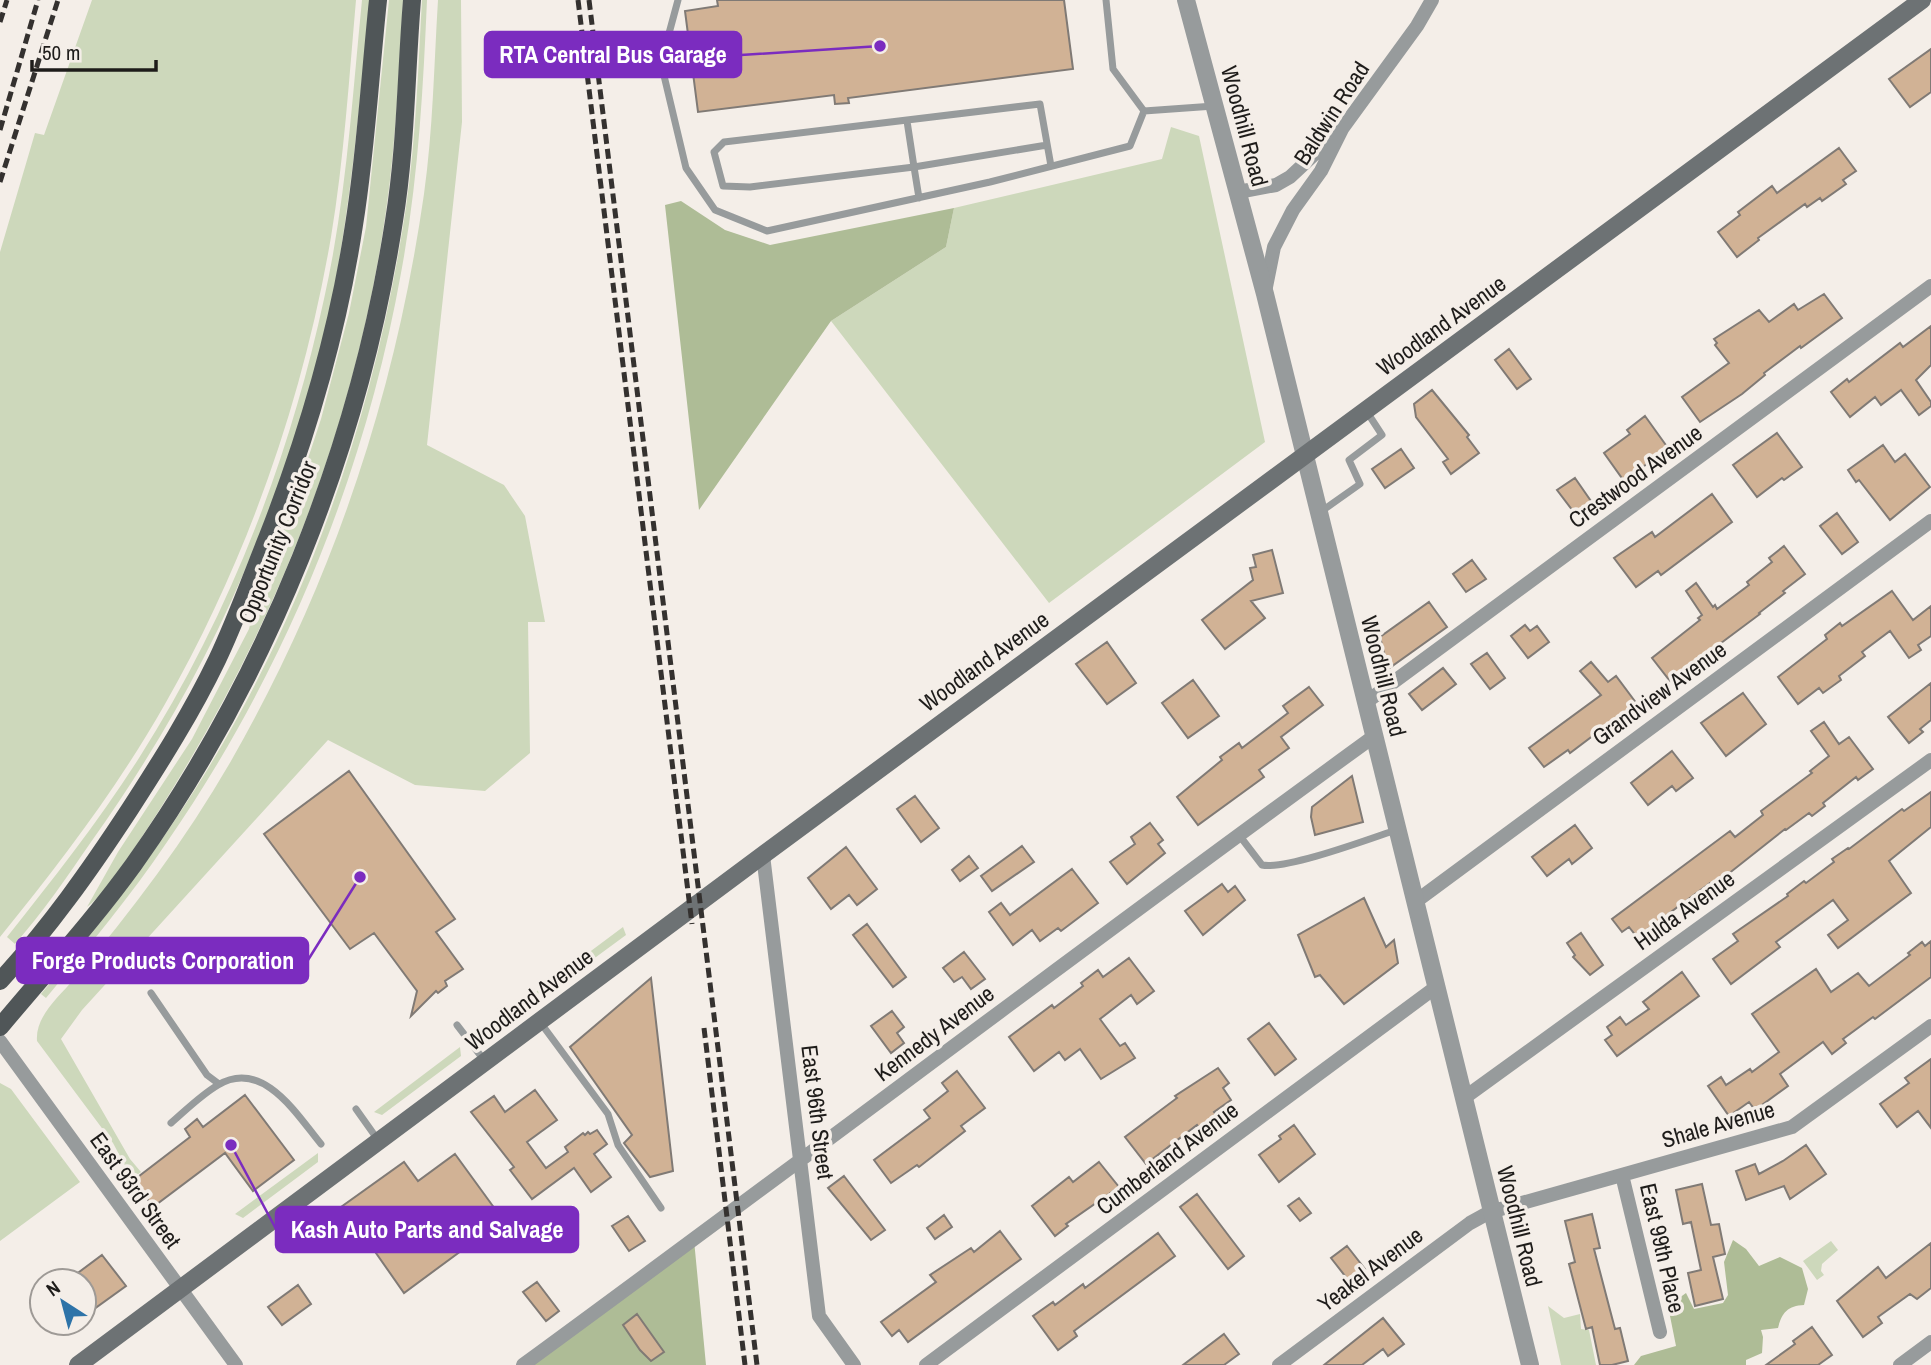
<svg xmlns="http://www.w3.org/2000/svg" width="1931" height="1365" font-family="'Archivo Narrow',sans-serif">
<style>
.green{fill:#cdd8bb}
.forest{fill:#aebc96}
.building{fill:#d1b295;stroke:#807a75;stroke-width:2}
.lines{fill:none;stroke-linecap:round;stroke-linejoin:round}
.service{stroke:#979b9c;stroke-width:7}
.minor{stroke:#979b9c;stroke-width:14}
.tertiary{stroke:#979b9c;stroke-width:18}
.secondary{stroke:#6d7274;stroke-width:18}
.primary{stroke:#505658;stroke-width:18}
.rail{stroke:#34312f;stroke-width:5;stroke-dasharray:10 5;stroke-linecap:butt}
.labels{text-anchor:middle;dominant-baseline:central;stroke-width:7;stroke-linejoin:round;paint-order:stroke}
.street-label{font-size:23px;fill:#1e1c1a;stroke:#f4eee8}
.leader{fill:none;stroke:#7b2cbf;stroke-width:2.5}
.callout-dot{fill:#7b2cbf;stroke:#f4eee8;stroke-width:2.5}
.callout{fill:#7b2cbf;stroke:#7b2cbf;stroke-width:2.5}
.callout-label{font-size:24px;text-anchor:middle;font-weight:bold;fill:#fff}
</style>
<rect width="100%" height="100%" fill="#f4eee8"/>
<path class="green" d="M92,0H356C349,79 344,159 331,237C303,400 247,560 165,704C118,787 60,863 0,937V252L35,133L44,135Z
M362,0H370C358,120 348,239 320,356C310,398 295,437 281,477C233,613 174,725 91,842C67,877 43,912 15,944L7,937C53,879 99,821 139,758C228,618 289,461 324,299C346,201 352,100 362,0Z
M389,0H403C399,70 396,141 386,211C357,417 282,611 173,788C159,811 105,897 87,907L118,852L192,739L249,629L257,593L289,516L321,419L349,313L366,227Z
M422,0H427C423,92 418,182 401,273C365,475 284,673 167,842C130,897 88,947 46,998L41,994C89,937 136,879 177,817C299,635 374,423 406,207C416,139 418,69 422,0Z
M438,0H461L462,122L427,445L504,485L525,516L545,622H528L530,753L485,791L415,785L328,740L82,1010L61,1039L130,1159L141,1172L132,1179L113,1143L37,1041C35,1016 59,997 74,979C132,911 186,839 231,761C332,584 395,396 424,194C433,130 434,65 438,0Z
M1171,127L1199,136L1265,442L1049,603L831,321L946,247L954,208L1162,159Z
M623,927L626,935L543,996L536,992Z
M460,1047L461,1056L382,1115L374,1112Z
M0,1083L11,1089L80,1182L0,1241Z
M318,1153V1162L243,1218L235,1214Z
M1831,1241L1838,1250L1822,1264L1821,1271L1824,1275L1817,1280L1803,1261Z
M1548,1306L1564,1318L1580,1314L1581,1329L1589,1330L1596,1365H1561Z"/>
<path class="forest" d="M681,201L725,230L770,245L954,208L946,247L831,321L699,510L665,205Z
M694,1240L706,1365H523Z
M1733,1240L1746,1249L1759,1266L1780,1257L1802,1268L1808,1289L1804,1305C1788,1306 1782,1312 1778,1328L1761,1330L1763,1337L1762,1353L1746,1360V1365H1634L1641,1356L1676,1346L1668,1306L1686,1293L1694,1309L1723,1303L1728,1295L1724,1262Z"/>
<path class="building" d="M717,0H1064L1073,69L848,98L849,103L835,104L834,95L698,112L685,11L718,6Z
M1931,49V92L1910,107L1889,79Z
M1839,148L1856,171L1843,180L1846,184L1822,201L1820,198L1807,207L1805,204L1758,238L1759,240L1737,257L1718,232L1740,215L1738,212L1772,186L1777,193Z
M1824,294L1842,318L1801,348L1800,346L1764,373L1765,375L1742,394L1700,422L1682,397L1729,363L1715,345L1717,343L1714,339L1759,310L1769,322L1794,304L1798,310Z
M1931,326V365L1916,380L1931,402V406L1919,415L1901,390L1881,405L1875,397L1850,417L1831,392L1847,379L1849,382L1900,343L1903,347Z
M1509,349L1531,379L1517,389L1495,360Z
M1432,390L1469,435L1467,437L1479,453L1451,474L1443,462L1448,459L1416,417L1414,404Z
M1645,416L1668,448L1624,481L1604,453L1630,434L1627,430Z
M1777,433L1802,467L1784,480L1782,478L1757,497L1733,465Z
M1883,445L1895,462L1905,454L1930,487L1890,520L1859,480L1856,482L1848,470Z
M1401,449L1414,468L1385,488L1372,469Z
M1575,478L1593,504L1576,515L1557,490Z
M1712,494L1732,522L1661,575L1658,571L1636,587L1614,558L1652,532L1655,537Z
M1837,513L1858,542L1842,554L1820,526Z
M1784,546L1805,574L1783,591L1785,593L1759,613L1760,614L1670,681L1652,658L1700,620L1698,618L1702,615L1686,591L1696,583L1713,607L1715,605L1717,609L1749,585L1747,582L1772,562L1769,558Z
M1272,550L1283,593L1251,601L1265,618L1225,649L1202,620L1253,580L1250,568L1256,567L1253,555Z
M1472,560L1486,579L1466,592L1453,574Z
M1892,591L1913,620L1931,606V636L1918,645L1921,650L1909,658L1890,631L1862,652L1865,656L1839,676L1841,680L1823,693L1819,688L1798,704L1778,677L1827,639L1825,635L1840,623L1842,626Z
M1429,602L1447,627L1388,669L1380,637Z
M1525,625L1530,631L1537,626L1549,642L1528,658L1511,636Z
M1107,642L1136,683L1107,704L1076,664Z
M1487,653L1505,678L1490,689L1471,664Z
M1591,662L1608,682L1616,676L1637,704L1596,738L1594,735L1570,753L1568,750L1544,767L1529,748L1601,695L1580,671Z
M1443,668L1456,684L1422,710L1409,694Z
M1193,680L1219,716L1188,738L1162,703Z
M1931,683V720L1920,729L1923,732L1909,743L1888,717Z
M1309,687L1323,705L1281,737L1289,748L1259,770L1264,777L1198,825L1177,797L1222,760L1220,757L1239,743L1242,748L1288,713L1283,706Z
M1743,693L1766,724L1726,756L1701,723Z
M1824,722L1839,744L1849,737L1873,769L1858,780L1856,777L1823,803L1825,806L1812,816L1809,813L1786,830L1785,829L1713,886L1710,883L1637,937L1629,927L1622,932L1612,919L1730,831L1735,837L1763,815L1761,811L1812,773L1810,771L1829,756L1811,731Z
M1672,751L1693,778L1676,791L1672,786L1648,805L1631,783Z
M349,771L455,919L436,932L463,969L445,981L447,986L438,993L436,991L411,1016L417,991L374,933L350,949L264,834Z
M1352,776L1363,822L1315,835L1311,817L1312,807Z
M1931,792V827L1889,861L1911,893L1838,948L1828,935L1848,920L1833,900L1776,942L1780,947L1731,984L1713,959L1738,941L1733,934L1788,896L1787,894L1804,881L1806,883L1834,862L1832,859L1848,848L1849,849L1902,809L1904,811Z
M915,796L939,828L921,842L897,809Z
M1150,823L1163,840L1158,844L1165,853L1127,884L1110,862L1135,844L1131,837Z
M1575,825L1592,848L1572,864L1569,859L1547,876L1532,857Z
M1022,846L1034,862L992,891L981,876Z
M846,847L877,889L857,905L849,895L831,909L808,878Z
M969,856L978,868L960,881L952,870Z
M1072,869L1098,903L1061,931L1058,928L1040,941L1032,930L1013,945L989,912L1001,903L1010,915Z
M1222,884L1228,892L1235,886L1245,900L1203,935L1185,911Z
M1364,898L1386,947L1394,940L1398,963L1344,1004L1320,975L1315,977L1298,935Z
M867,924L906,977L893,987L853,935Z
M1581,933L1603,965L1590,975L1573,957L1575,955L1567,943Z
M1931,941V977L1875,1019L1873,1017L1843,1039L1846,1043L1832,1054L1823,1042L1780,1074L1788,1086L1755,1110L1749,1102L1729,1116L1708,1086L1721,1077L1726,1085L1750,1069L1752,1072L1779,1052L1752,1014L1816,969L1831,992L1858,973L1869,986L1910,955L1908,953L1922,942L1925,946Z
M964,952L985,979L971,989L962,977L954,982L943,968Z
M1129,958L1154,991L1137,1004L1131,995L1100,1019L1120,1046L1125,1043L1135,1058L1101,1079L1080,1049L1065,1060L1059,1052L1034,1071L1009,1037L1052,1005L1054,1008L1083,986L1081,983L1098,970L1103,977Z
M1682,972L1699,996L1617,1056L1605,1040L1612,1035L1607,1027L1620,1017L1626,1025L1649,1009L1643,1002Z
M651,978L673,1171L650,1177L624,1143L632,1135L570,1047Z
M892,1011L904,1027L897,1033L904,1043L891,1053L871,1026Z
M1269,1023L1296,1059L1275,1075L1248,1039Z
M1931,1059V1128L1918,1111L1897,1127L1880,1104L1909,1083L1905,1078Z
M1218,1068L1229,1083L1223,1088L1231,1100L1214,1112L1217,1116L1200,1129L1197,1125L1146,1164L1125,1137L1177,1098L1175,1096Z
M957,1071L985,1108L961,1126L965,1131L919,1167L917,1165L891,1183L874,1160L930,1118L924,1110L948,1091L942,1083Z
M535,1090L557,1120L527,1142L546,1168L568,1152L565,1147L583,1133L585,1135L588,1132L590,1134L597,1130L607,1144L594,1154L611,1177L591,1192L574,1168L532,1199L510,1170L514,1167L471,1112L494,1096L505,1112Z
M245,1095L294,1160L253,1191L225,1153L153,1207L134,1180L190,1137L185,1129L197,1119L203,1127Z
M1294,1125L1315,1154L1279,1182L1259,1155L1281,1139L1279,1136Z
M1806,1145L1826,1174L1790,1199L1784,1186L1746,1200L1736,1171L1755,1164L1759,1174L1783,1161Z
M455,1154L503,1220L404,1293L350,1216H347L341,1207L404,1162L418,1181Z
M1099,1162L1119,1187L1066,1224L1068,1226L1055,1236L1032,1206L1069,1177L1073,1182Z
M844,1176L885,1230L871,1240L828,1188Z
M1702,1184L1711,1225L1719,1224L1725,1254L1713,1257L1723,1299L1695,1306L1688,1273L1701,1270L1691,1222L1683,1224L1676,1190Z
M1197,1194L1244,1256L1228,1269L1180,1207Z
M1299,1198L1311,1213L1300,1221L1288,1206Z
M1592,1214L1600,1248L1594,1249L1615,1329L1620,1328L1628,1361L1612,1365H1600L1592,1327L1586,1329L1569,1264L1575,1262L1565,1221Z
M944,1215L952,1227L935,1239L927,1228Z
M628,1216L645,1241L629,1251L612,1226Z
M1000,1231L1021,1259L908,1342L899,1330L892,1336L881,1322L936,1282L930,1275L971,1248L974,1252Z
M1158,1233L1175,1256L1074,1331L1077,1336L1058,1350L1033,1316L1053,1302L1055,1305L1083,1284L1085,1288Z
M1931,1243V1288L1917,1299L1910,1294L1878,1317L1882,1323L1863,1337L1837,1301L1878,1267L1886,1278Z
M1347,1246L1365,1269L1349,1281L1331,1258Z
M102,1255L126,1286L94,1309L84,1295V1281H67Z
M537,1282L559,1311L546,1321L523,1292Z
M298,1285L311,1304L282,1325L268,1307Z
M637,1314L664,1352L651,1361L640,1350L623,1325Z
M1383,1318L1404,1344L1388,1356L1383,1349L1362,1365H1324Z
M1812,1327L1832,1355L1818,1365H1766L1795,1344L1793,1341Z
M1224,1334L1239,1354L1224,1365H1183Z"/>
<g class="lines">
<path class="service" d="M678,0L661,63L686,168L715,210L767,231L990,182L1130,146L1144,111
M1106,0L1113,69L1144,111
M1144,111L1214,106
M907,121L914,167L1047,145
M919,198L914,167L750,187L723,186L714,152L724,142L1040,104L1051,166
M1319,513L1360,484L1349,460L1382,435L1367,412
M1239,835L1262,865C1286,870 1369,839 1396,830
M151,993L207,1075L219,1084
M540,1022L608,1114L618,1145L661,1208
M457,1025L484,1060
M356,1109L378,1140
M171,1123C186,1110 201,1095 218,1085C263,1058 297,1115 321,1144"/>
<path class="minor" d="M1238,192L1276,185L1290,177L1335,135
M1265,292L1274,247L1293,210L1321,171L1342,129L1417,26L1432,0
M1365,703L1931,286
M763,855L819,1316L854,1365
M1415,902L1931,521
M0,1041L236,1365
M1464,1098L1931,760
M1622,1175L1660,1332
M523,1365C807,1157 1088,944 1373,737
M926,1365L1436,987
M1279,1365L1470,1223L1490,1212L1792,1127L1931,1026
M1900,1365L1931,1342"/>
<path class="tertiary" d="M1186,0L1265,294L1530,1365"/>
<path class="secondary" d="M78,1365L763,855L1922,0"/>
<path class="primary" d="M0,981C49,928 90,870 130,809C161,761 192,712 217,660C236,620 251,578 268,536C307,436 338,331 354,225C366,151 370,75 378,0
M0,1027C45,973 93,921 134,864C267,677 359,448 394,221C406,148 406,73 412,0"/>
<path class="rail" d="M578,0L692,924
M589,0L757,1365
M0,22L7,0
M0,130L38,0
M0,182L58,0
M704,1028L745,1365"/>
</g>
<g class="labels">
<g class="street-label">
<text transform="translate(1331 113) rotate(-57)">Baldwin Road</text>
<text transform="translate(1245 126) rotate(75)">Woodhill Road</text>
<text transform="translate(1441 325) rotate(-36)">Woodland Avenue</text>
<text transform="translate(1635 476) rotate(-36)">Crestwood Avenue</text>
<text transform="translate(277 542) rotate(-68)">Opportunity Corridor</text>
<text transform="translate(984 661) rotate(-36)">Woodland Avenue</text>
<text transform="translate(1384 676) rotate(76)">Woodhill Road</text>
<text transform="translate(1659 693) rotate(-36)">Grandview Avenue</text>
<text transform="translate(1684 910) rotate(-36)">Hulda Avenue</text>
<text transform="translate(529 999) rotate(-37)">Woodland Avenue</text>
<text transform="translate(934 1033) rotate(-37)">Kennedy Avenue</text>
<text transform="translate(818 1112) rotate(83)">East 96th Street</text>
<text transform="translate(1718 1124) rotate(-16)">Shale Avenue</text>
<text transform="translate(1167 1158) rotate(-37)">Cumberland Avenue</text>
<text transform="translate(136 1190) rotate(54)">East 93rd Street</text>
<text transform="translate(1520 1226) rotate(76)">Woodhill Road</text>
<text transform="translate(1663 1248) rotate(77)">East 99th Place</text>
<text transform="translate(1370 1269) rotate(-37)">Yeakel Avenue</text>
</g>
</g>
<path class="leader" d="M880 46L741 55M360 877L308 960M231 1145L276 1229"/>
<g class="callout-dot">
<circle cx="880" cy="46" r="7"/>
<circle cx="360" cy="877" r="7"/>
<circle cx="231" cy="1145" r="7"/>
</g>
<g class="callout">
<rect x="485" y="32" width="256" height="45" rx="7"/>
<rect x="17" y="938" width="291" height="45" rx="7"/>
<rect x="276" y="1207" width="302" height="45" rx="7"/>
</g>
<g class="callout-label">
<text x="613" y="63">RTA Central Bus Garage</text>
<text x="163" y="969">Forge Products Corporation</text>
<text x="427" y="1238">Kash Auto Parts and Salvage</text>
</g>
<g transform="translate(63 1302) rotate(324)"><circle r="33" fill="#f4eee8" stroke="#9e9a96" stroke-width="2"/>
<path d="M0-5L12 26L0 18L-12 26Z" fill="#2d73a8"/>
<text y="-10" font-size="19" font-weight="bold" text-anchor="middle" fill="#1e1c1a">N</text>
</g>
<path d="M32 60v10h124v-10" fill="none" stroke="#1e1c1a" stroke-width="3.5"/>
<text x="42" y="60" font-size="21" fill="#1e1c1a" stroke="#f4eee8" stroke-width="5" paint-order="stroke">50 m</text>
</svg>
